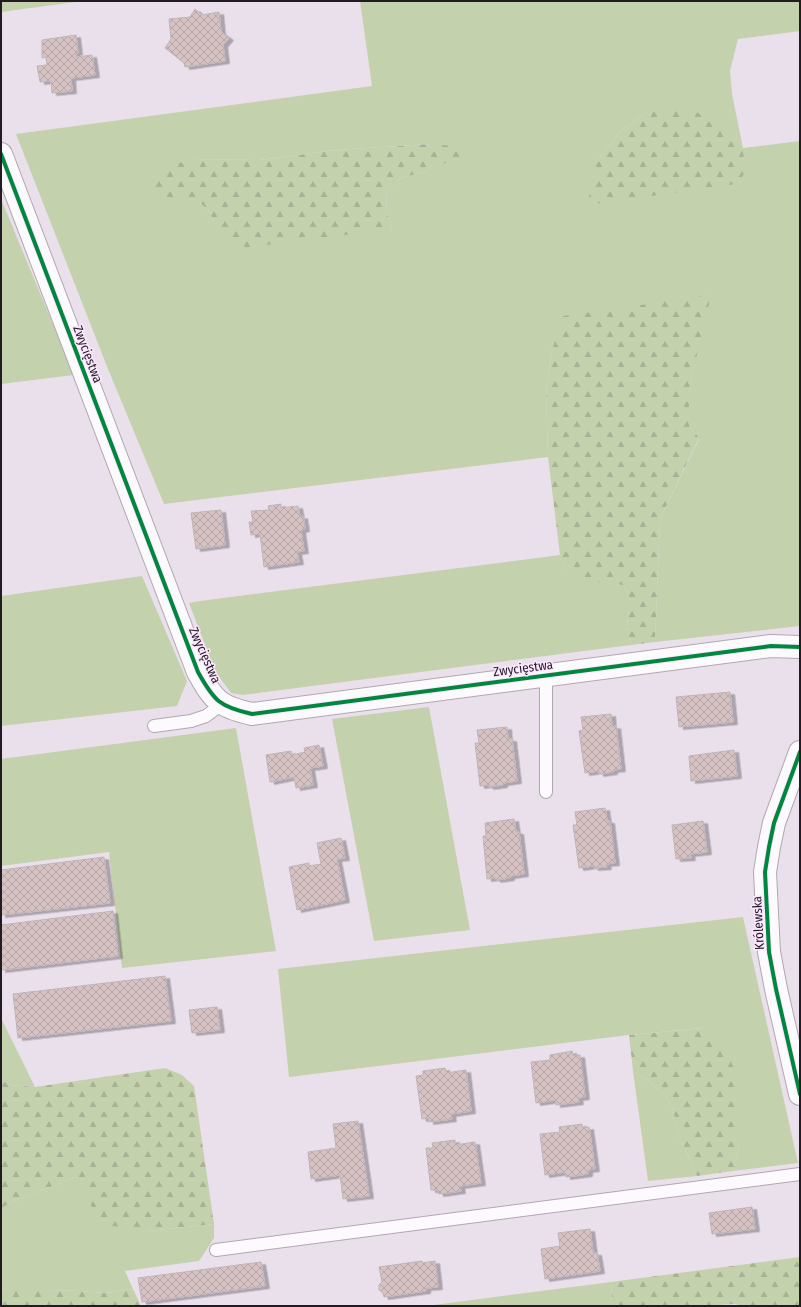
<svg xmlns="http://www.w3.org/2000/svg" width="801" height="1307" font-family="'Fira Sans Condensed',sans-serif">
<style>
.green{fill:#c4d1ad;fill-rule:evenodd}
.forest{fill:url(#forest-firs)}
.building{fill:url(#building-cross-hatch);stroke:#bfb4b8;filter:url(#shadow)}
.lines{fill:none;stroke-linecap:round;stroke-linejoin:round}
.service-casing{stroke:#b0a8b1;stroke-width:14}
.minor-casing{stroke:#b0a8b1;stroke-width:24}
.service{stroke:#fcfafc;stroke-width:12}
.minor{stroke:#fcfafc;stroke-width:22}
.cycleway-casing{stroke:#fce7ff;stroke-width:6}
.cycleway{stroke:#00873e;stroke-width:4}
.labels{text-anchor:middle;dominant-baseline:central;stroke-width:3;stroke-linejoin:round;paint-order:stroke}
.street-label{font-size:13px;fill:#221b24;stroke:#fce7ff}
</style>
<defs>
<pattern id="forest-firs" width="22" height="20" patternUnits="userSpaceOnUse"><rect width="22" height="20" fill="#c4d1ad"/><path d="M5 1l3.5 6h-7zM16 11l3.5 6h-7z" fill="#a8b395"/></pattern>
<pattern id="building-cross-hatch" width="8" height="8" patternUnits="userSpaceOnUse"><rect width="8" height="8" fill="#d7c2c3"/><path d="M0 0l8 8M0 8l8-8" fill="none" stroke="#b8a6a7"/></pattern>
<filter id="shadow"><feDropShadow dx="4.5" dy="2.5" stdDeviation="0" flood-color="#0004"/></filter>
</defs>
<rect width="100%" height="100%" fill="#eae0ec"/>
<path class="green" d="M1,1H83L1,12Z
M360,1H800V31L738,39L730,71L732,94L743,148L800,141V626L655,642L660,519L699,439L689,426V389L710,295L552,350L546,391L548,457L164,504L108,369L16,134L372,86ZM648,112L597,161L623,129ZM429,144L427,171L401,178L386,191L387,213L392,229L213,222L210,212L200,203L190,159L260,160L336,150Z
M1,199L74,375L1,384Z
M560,555L567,573L606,582L623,585L629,593V609L627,627L631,645L243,695L231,693L215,671L189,603L200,601Z
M142,576L187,681L177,706L1,726V596Z
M429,707L470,930L374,941L332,719Z
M236,728L276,951L122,968L109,852L1,866V759Z
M743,917L798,1163L733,1171L739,1144L702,1028L629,1035L289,1077L278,969Z
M1,1018L35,1087L11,1085L1,1080Z
M633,1071L651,1083L667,1097L672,1107L680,1138L697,1176L648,1181Z
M77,1177L147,1231L214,1224V1238L199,1261L125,1271L133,1289L105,1293L81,1291L47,1290H6L1,1288V1208L26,1196Z
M611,1282L612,1306H426Z"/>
<path class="forest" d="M677,106L697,112L743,148L745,173L736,184L587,205L597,161L623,129L648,112Z
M429,144L456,146L462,156L427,171L401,178L386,191L387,213L392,229L234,249L222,238L213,222L210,212L200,203L162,197L152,188L153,176L174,165L190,159L260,160L336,150Z
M711,295L689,389V426L699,438L660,519L655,642L631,645L627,627L629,609V593L623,585L579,580L567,573L560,555L548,457L546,391L552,350L563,316Z
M703,1028L724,1047L733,1066L739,1089V1144L733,1171L697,1176L680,1138L672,1107L667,1097L651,1083L633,1071L629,1035Z
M165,1068L182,1075L194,1086L214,1224L147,1231L100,1224L77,1177L26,1196L1,1208V1080L11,1085L35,1087Z
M800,1257V1306H743L735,1304L718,1305L716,1306H612L611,1282Z
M1,1288L6,1290H47L81,1291L105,1293L133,1289L141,1306H1Z"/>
<path class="building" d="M195,9L202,15L219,12L221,32L229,38L223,45L225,61L185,67L184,63L165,48L171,39L169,19L190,17Z
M76,35L78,53H76V57L92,55L95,75L71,78L72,91L52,93L51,81L40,82L37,66L47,65L46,57L42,58V40Z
M281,504V508L298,506L300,517L303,516L305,529L301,530L304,551L297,552L299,562L264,567L260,534L251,535L249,522H253L251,511L269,510L268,506Z
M221,510L225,545L196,549L191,513Z
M730,692L733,722L679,727L676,697Z
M611,714L612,727L616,726L621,769L613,770V772L599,774V771L585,773L579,731L583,730L581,717Z
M507,727L508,739H512L517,781L503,783V785L489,787V785L480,786L475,743H479L477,730Z
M319,745L323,766L310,768L313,785L296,788L294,777L270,782L266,755L291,751L292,755L305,752L304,748Z
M734,750L737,776L691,781L689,756Z
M605,808L607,821H610L615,863L606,864L607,867L594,868L593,866L579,868L573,825H577L575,812Z
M514,819L516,832H519L524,874L510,876V878L496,880V878L487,879L483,836H486L485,823Z
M703,821L707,852L690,854L691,858L676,859L672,825Z
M341,838L345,858L337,859L345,900L297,910L289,867L309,863V866L321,864L317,843Z
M104,857L110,903L1,915V870Z
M113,911L118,956L1,970V925Z
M165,976L171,1021L18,1038L13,994Z
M217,1007L220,1030L192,1033L189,1010Z
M572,1051L573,1056L580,1055L585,1097L578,1098L579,1102L556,1105V1100L536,1103L531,1062L550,1060V1055Z
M445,1068L446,1073L466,1070L471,1111L451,1114L452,1119L429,1122V1118L422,1119L416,1076L423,1075V1071Z
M358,1121L369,1196L343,1199L340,1175L311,1179L308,1152L336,1148L333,1124Z
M582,1124V1128L589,1127L595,1169L588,1170V1174L566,1177L565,1172L545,1175L540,1134L560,1132L559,1127Z
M455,1140V1145L475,1142L481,1183L460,1186L461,1191L439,1194L438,1190H431L426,1148H433L432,1143Z
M752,1207L755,1229L712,1234L709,1213Z
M590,1229L593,1253H597L600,1271L545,1279L541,1249L560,1246L558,1233Z
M422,1261V1263L435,1261L438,1287L426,1288V1291L384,1297L383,1293L379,1290V1285L382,1282L379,1267Z
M261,1262L265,1286L142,1302L138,1278Z"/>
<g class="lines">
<defs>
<path id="service" d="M154,726L191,721L206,716L222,704
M546,792V675
M216,1250L800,1174"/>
<path id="minor" d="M1,154L198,672C214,701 220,707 252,714L771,646L800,647
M800,752L774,823L769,847L765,872L769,952L776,989L800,1094"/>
</defs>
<use href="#service" class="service-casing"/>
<use href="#minor" class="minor-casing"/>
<use href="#service" class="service"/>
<use href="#minor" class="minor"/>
<defs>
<path id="cycleway" d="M1,154L198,672C214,701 220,707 252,714L771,646L800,647
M800,752L774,823L769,847L765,872L769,952L776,989L800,1094"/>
</defs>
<use href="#cycleway" class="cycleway-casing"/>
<use href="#cycleway" class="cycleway"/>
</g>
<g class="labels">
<g class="street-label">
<text transform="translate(88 354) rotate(69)">Zwycięstwa</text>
<text transform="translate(205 655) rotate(66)">Zwycięstwa</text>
<text transform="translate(523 668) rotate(-7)">Zwycięstwa</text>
<text transform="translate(758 923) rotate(-93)">Królewska</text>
</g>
</g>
<rect width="801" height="1307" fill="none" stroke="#221b24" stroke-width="4"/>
</svg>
